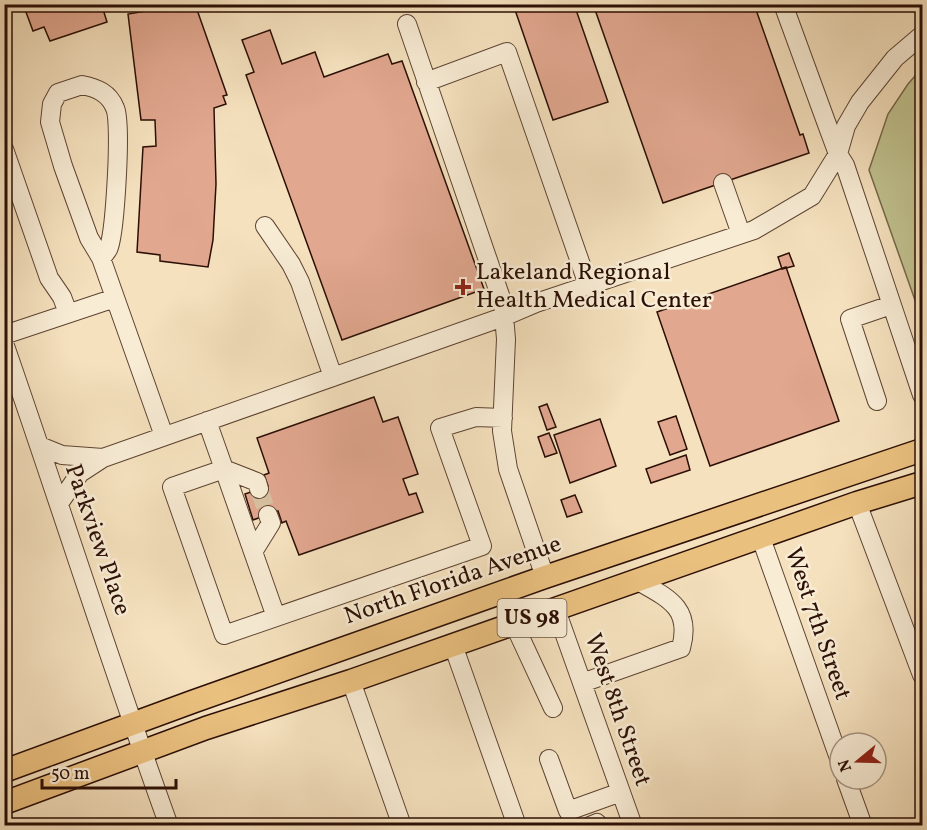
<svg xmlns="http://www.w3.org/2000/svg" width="927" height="830" font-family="Vollkorn,serif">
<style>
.green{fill:#c0c28f;stroke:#76684a;stroke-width:1.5}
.building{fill:#e1a78f;stroke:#2b0f05;stroke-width:1.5}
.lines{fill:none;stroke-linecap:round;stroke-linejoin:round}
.minor-tunnel{stroke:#d7c2a2;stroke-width:18;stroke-dasharray:18 9;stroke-linecap:butt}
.minor-casing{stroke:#5e4433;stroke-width:20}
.major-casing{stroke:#2b0f05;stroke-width:25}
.minor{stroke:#f8ecd5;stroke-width:18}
.major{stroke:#eac07f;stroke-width:22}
.poi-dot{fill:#8f2418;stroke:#f8ecd5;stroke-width:2}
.labels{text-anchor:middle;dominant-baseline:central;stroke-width:5;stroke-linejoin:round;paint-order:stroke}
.shield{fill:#f8ecd5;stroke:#685143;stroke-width:1.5}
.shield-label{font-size:22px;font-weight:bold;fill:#2b0f05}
.poi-label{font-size:24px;fill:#2b0f05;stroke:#f8ecd5;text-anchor:start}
.street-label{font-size:24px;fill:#2b0f05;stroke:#f8ecd5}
</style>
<rect width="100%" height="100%" fill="#f5e1be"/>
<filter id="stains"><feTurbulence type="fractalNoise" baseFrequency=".00333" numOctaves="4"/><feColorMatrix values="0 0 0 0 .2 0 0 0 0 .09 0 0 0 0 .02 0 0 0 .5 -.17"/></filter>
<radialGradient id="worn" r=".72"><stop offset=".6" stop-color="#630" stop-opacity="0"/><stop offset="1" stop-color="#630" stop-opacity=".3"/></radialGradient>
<path class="green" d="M922,68V320L869,170L888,114L908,84Z"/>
<path class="building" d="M23,4H107L102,6L107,22L50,41L44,27L33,31Z
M157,4H195L227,95L223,96L226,104L214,108L216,184L213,240L208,267L160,261V255L137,252L143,147L156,146L155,120H141L128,14L152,10L158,8Z
M513,4H574L608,102L553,120Z
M593,4H754L800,135L803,134L809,153L663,203Z
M270,30L282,64L315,52L324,77L388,54L392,64L402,61L484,289L342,340L246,75L254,72L242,40Z
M789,253L794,266L782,269L778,257Z
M786,267L839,421L710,466L657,312Z
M374,397L383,422L398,417L418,474L403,479L409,495L416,493L423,512L299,555L286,521L282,523L278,511L253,520L245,494L268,486L264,475L269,473L257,438Z
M547,404L556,427L547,430L539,407Z
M676,416L687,449L670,455L658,422Z
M600,419L616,466L570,483L554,435Z
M549,433L557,453L545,457L538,437Z
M686,455L690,470L651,483L646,469Z
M575,495L582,512L567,517L561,500Z"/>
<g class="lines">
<path class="minor-tunnel" d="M259,489L268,515"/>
<defs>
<path id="minor" d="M783,4L825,119L838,154L845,165L922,395
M407,24L503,304L506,339L502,431L508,469L545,577
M426,82L507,52L588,285
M82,85C97,88 109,93 115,108C122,123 115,229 109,247C108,251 104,255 101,258L89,238L63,166L50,122L52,104L58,93Z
M4,149L49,278L62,297L68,313
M723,183L741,234
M265,226L291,264L300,282L333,377
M101,258L164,436
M4,335L115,298
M4,343C60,504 111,666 169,826
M877,401L850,319L891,305
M207,421L224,469L172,487L224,635L482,546L440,428L476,417L503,418
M40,446L62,455L103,458
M224,469L276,617
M224,469L257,482L259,489
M60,502L80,473L103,458L503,317L536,303L754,230L812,196L838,154L846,126L860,102L895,58L922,35
M857,503L922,675
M761,538L840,761
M253,552L271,523L268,515
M556,610L633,826
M514,624L553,708
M453,645L517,826
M351,681L402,826
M582,683L681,648C692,608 668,598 638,581
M549,759L568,811L621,792
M846,779L863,826
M590,826L597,823L600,826"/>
<path id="major" d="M4,771L192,702L545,577L922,450
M4,803L206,728L351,681L857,503L922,483"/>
</defs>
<use href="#minor" class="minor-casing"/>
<use href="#major" class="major-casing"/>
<use href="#minor" class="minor"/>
<use href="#major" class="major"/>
</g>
<path class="poi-dot" d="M460 278h6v6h6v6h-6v6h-6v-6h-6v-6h6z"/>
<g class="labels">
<rect class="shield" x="497.5" y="599" width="69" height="38" rx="4.5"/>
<g class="shield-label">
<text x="532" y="618">US 98</text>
</g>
<g class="poi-label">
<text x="476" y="273">Lakeland Regional<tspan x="476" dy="28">Health Medical Center</tspan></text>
</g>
<g class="street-label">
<text transform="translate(97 540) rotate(71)">Parkview Place</text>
<text transform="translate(453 581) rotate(-19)">North Florida Avenue</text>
<text transform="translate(817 624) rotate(71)">West 7th Street</text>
<text transform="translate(617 710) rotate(71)">West 8th Street</text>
</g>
</g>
<rect width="927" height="830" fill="none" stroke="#f5e1be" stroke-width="24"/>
<rect x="6" y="6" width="915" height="818" fill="none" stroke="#2b0f05" stroke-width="3"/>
<rect x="12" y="12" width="903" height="806" fill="none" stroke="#2b0f05" stroke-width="1.5"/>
<g transform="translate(858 761) rotate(251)"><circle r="28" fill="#f8ecd5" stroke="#a69482" stroke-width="1.5"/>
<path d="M0-4.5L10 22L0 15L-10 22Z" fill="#8f2418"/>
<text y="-9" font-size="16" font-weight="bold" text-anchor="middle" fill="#2b0f05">N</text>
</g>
<path d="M42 779v9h134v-9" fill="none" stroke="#2b0f05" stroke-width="3"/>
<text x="51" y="779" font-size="18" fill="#2b0f05" stroke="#f8ecd5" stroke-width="4.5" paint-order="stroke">50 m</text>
<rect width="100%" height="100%" filter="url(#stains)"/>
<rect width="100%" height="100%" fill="url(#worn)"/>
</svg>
